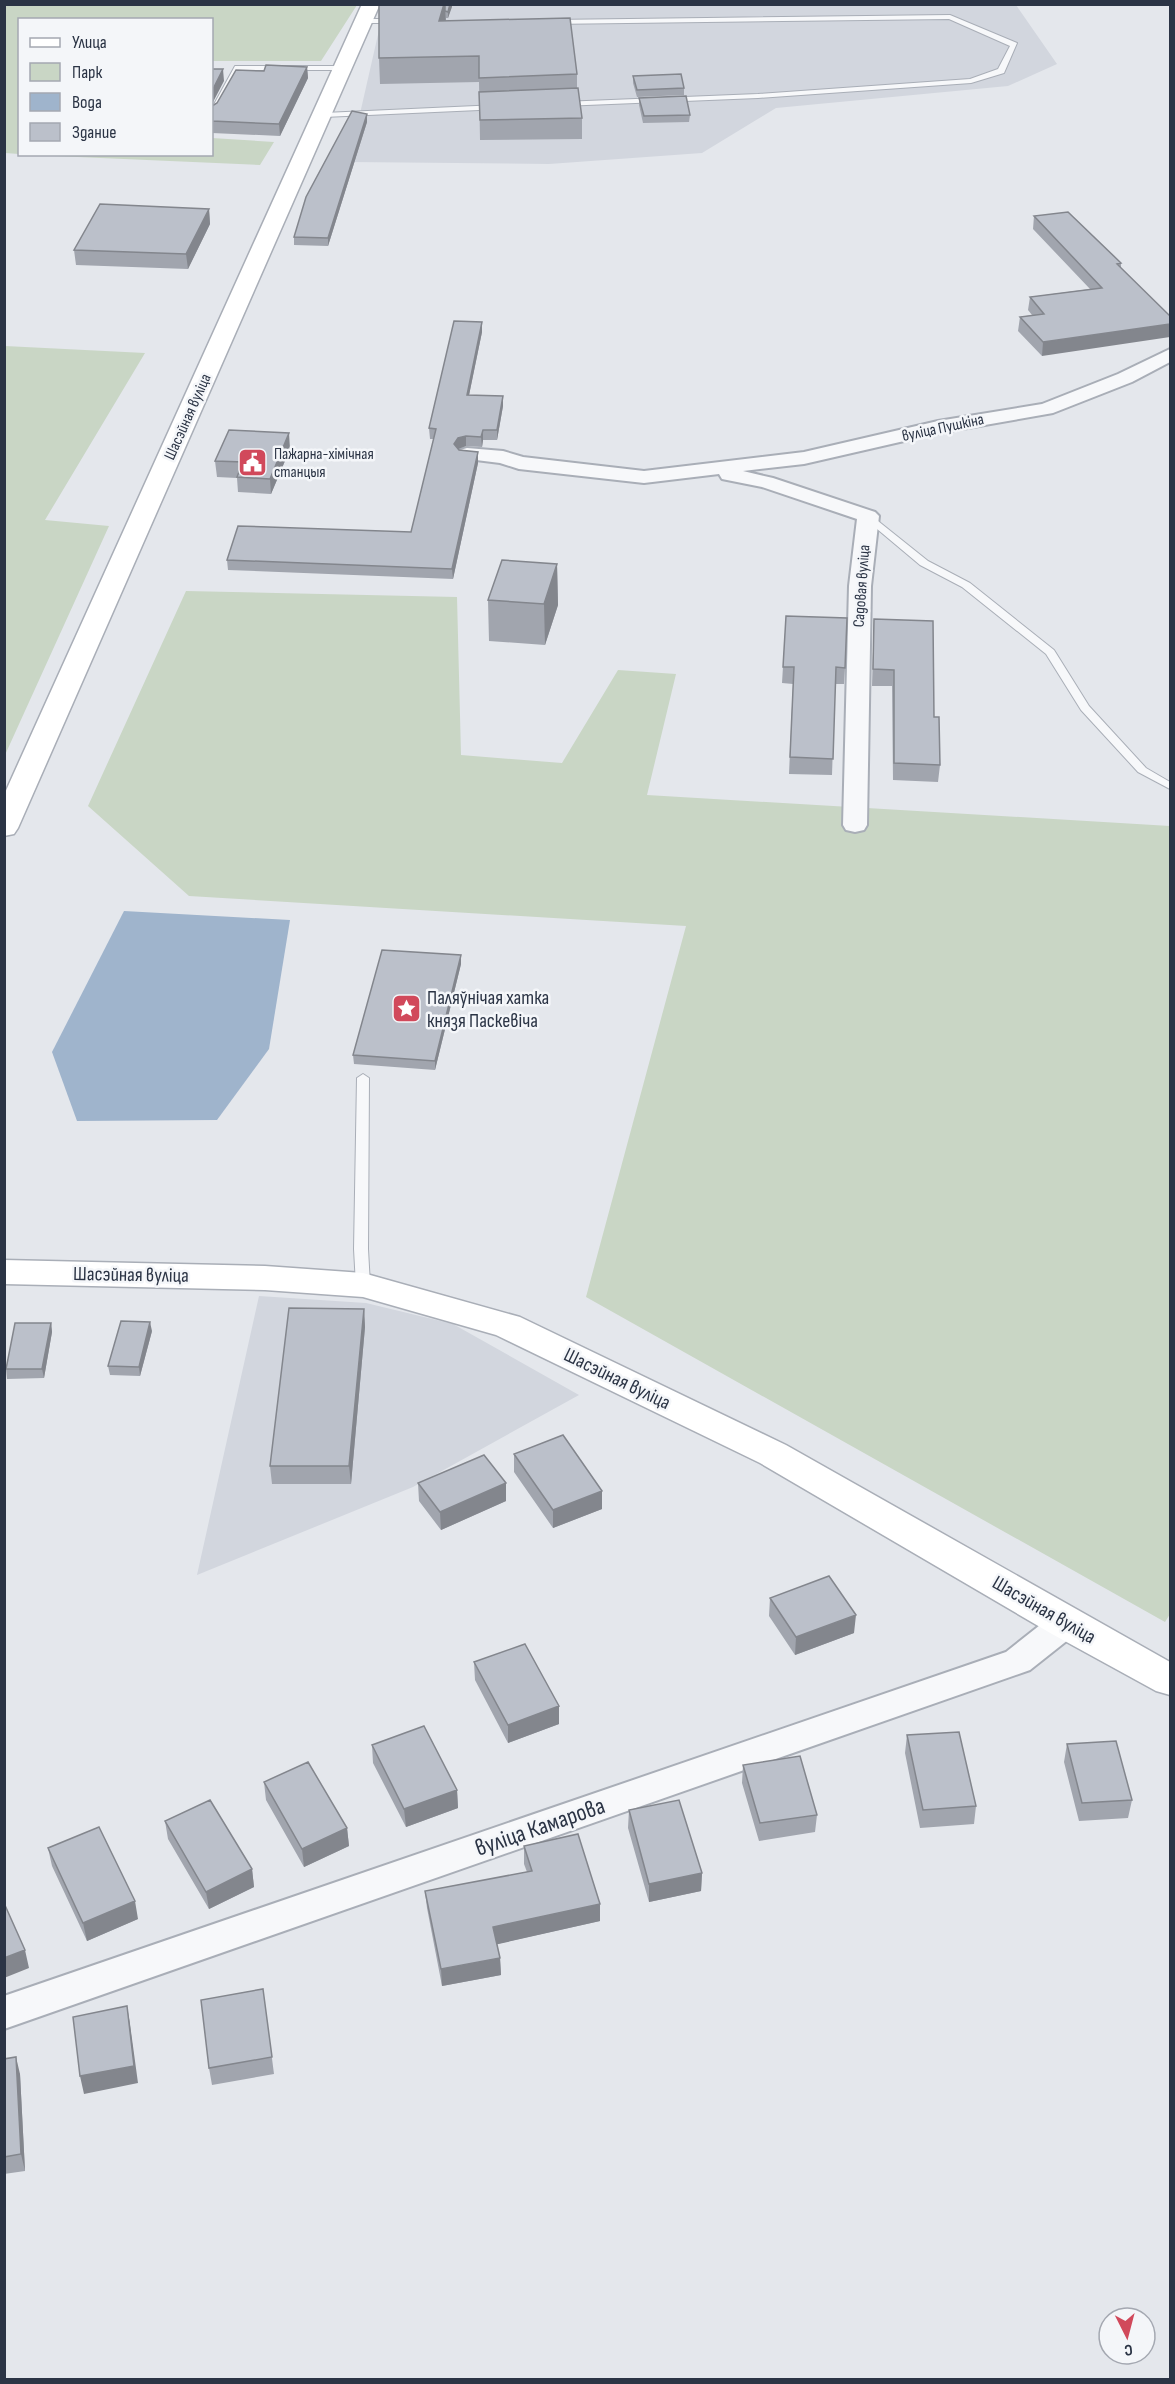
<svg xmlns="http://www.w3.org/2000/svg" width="1175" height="2384" font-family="'Sofia Sans Condensed',sans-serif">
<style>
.built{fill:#d2d6de}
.green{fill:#c9d6c5}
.water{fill:#9fb4cc}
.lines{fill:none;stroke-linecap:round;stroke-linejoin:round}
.service-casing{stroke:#a9aeb7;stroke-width:2}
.minor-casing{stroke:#a9aeb7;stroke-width:4}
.secondary-casing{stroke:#a9aeb7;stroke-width:3}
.service{fill:#f7f8fa;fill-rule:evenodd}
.minor{fill:#f7f8fa;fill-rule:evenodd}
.secondary{fill:#fff;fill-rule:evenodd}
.wall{fill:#a1a5ae}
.shaded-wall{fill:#83868d}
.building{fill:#bbc0ca;stroke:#83868d;stroke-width:1.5}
.labels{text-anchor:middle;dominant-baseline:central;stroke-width:5;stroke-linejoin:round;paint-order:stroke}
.far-street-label{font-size:16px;fill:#2b3445;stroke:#f4f6f9}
.far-poi-label{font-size:16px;fill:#2b3445;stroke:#f4f6f9;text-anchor:start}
.poi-label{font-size:20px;fill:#2b3445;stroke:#f4f6f9;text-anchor:start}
.street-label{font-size:20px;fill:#2b3445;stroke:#f4f6f9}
.near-street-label{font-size:24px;fill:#2b3445;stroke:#f4f6f9}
</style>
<rect width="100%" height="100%" fill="#e4e7ec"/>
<path class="built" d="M396,5H1016L1057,64L1008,86L776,108L702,153L549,164L349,162L382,17L393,14Z
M259,1296L366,1303L453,1324L579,1395L413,1487L197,1575Z"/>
<path class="green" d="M5,4H357V5L321,61H212V20H20L19,154L5,153Z
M212,138L274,142L260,165L32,155L212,154Z
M5,346L145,353L45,520L109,526L5,755Z
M186,591L457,597L461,755L562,763L618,670L676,674L647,795L1170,826V1614L1165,1622L586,1297L686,926L189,896L88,806Z"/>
<path class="water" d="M124,911L290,920L269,1049L217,1120L77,1121L52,1052Z"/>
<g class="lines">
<defs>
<path id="service" d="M950,15L1017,43L1004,73L971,83L758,98L562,106L558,104L562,102L758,94L970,79L998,69L1010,46L949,19L549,24V20H552Z
M361,19H398L402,21L398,23H361Z
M235,66H343L347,68L343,70H241L216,114L212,116V108Z
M498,105H501V109L324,117L320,115L324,113Z
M868,513L928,561L970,583L1054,650L1089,706L1146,768L1170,782V789L1138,772L1081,710L1046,654L962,587L920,565L864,518V514Z
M363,1074L369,1078L368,1249L370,1285L363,1290L356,1285L354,1249L357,1078Z"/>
<path id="minor" d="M1170,349V362L1132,382L1053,413L939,433L804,464L743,471L773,478L875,512L879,516L871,586L867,825L864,830L855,832L846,830L843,825L849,586L857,519L762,487L722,479L719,474L644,483L519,469L500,463L460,458L457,454L460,450L467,448L503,451L523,457L644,471L804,452L938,421L1042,404L1118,374Z
M1066,1610L1078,1614L1083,1623L1078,1632L1030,1670L4,2029V1996L1006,1652L1054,1614Z"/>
<path id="secondary" d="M362,4H380L18,828L14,834L4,836V795Z
M4,1260L265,1266L363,1273L520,1317L786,1445L1170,1662V1695L1156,1691L1052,1634L760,1463L496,1335L363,1297L265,1290L4,1284Z"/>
</defs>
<use href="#service" class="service-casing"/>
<use href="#minor" class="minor-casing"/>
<use href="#secondary" class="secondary-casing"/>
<use href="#service" class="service"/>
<use href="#minor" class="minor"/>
<use href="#secondary" class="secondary"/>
</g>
<path class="wall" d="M401,4H452L448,18H446V21L577,74V88L582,118V139L480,140L479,82L380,84L379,58Z
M307,67L308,78L280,136L212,133V106L217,103L264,71Z
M633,76L684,88V95L637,97L633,83Z
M639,98L690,115L689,122L643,123L639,105Z
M367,114V122L328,246L294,245V237Z
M209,209L210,224L188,269L76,265L74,250Z
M1034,216L1121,263V268L1042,356L1018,331L1020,317L1032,315L1028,310L1030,297L1090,289L1033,229Z
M482,322V332L469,395L503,406L497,440H483L482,447L466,446L458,449L459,450L478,452V463L453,579L228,570L227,560L411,532L434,439H430L429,428Z
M290,449L271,494L238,492L237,478L217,477L215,461Z
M557,564L558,605L545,645L489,641L488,600Z
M786,616L845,668L844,684H835L832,775L789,774L793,684L782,683Z
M874,619L934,717L940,765L938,782L893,780L892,686H872Z
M461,955V964L435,1070L354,1064L353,1055Z
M364,1309L365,1327L351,1484H272L270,1466Z
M51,1323L52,1332L44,1378L7,1379L6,1369Z
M152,1331L140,1376L110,1375L108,1366Z
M514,1454L602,1491V1509L553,1528L514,1472Z
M418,1483H506V1501L441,1530L419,1501Z
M770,1598L854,1633L795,1655L769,1616Z
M474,1662L559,1724L508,1743L475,1680Z
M907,1735L976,1806L974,1824L920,1828L905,1753Z
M1067,1744L1132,1800L1128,1818L1079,1821L1064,1762Z
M372,1745L457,1790L458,1808L406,1827L373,1763Z
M743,1765L817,1815L815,1832L759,1841L742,1783Z
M264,1782L347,1828L349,1846L304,1867L266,1800Z
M629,1810L702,1873L701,1891L649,1902L628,1828Z
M165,1821L252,1869L254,1887L209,1909L168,1839Z
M524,1846L600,1904V1921L497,1944L500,1958L501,1975L442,1986L427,1908L425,1891L527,1872L524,1864Z
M48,1848L138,1919L87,1941L52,1866Z
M263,1989L274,2074L212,2085L209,2068Z
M4,2059L20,2074L25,2171L4,2174Z"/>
<path class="shaded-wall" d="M444,4H445L446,27L439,21Z
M450,4H452V7L448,18V12Z
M307,67L308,78L280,136L279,124Z
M223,69L224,81L212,104V91Z
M367,114V122L328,246V238Z
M209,209L210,224L188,269L186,254Z
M482,322V332L467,405V395Z
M1170,324V337L1042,356L1043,342Z
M503,396V406L497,440V430Z
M483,430V440L482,447L481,437Z
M289,433L290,449L271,494L270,479Z
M466,436V446L458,449L454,444L458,438Z
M478,452V463L453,579L452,569Z
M557,564L558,605L545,645L544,604Z
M461,955V964L435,1070V1061Z
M364,1309L365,1327L351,1484L349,1466Z
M150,1322L152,1331L140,1376L139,1367Z
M51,1323L52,1332L44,1378L42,1369Z
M506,1483V1501L441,1530L440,1512Z
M602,1491V1509L553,1528V1510Z
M856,1615L854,1633L795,1655L796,1637Z
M559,1706V1724L508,1743V1725Z
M457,1790L458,1808L406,1827L404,1809Z
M347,1828L349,1846L304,1867L302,1849Z
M252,1869L254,1887L209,1909L206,1892Z
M702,1873L701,1891L649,1902V1884Z
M135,1901L138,1919L87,1941L83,1923Z
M600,1904V1921L494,1945L493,1927Z
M25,1950L29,1968L4,1978V1958Z
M500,1958L501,1975L442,1986L441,1969Z
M127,2006L130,2024L138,2083L84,2094L80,2076Z
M16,2057L20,2074L25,2171L21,2154Z"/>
<path class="building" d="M401,4H444L439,21L570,18L577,74L479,78V56L379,58V5Z
M445,4H450L448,12L445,11Z
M266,65L307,67L279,124L212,121V106L217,103L236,70L264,71Z
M212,69H223L212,91Z
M681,74L684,88L637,90L633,76Z
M578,88L582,118L480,120L479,92Z
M686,96L690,115L644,116L639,98Z
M352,111L367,114L328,238L294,237L306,197Z
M100,204L209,209L186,254L74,250Z
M1068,212L1121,263L1117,264L1170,316V324L1043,342L1020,317L1044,314L1030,297L1102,288L1034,216Z
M454,321L482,322L467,395L503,396L497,430H483L481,437L466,436L458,438L454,444L459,450L478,452L452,569L227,560L238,526L411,532L436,429L429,428Z
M229,430L289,433L270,479L237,477L243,462L215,461Z
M502,560L557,564L544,604L488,600Z
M786,616L847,618L845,668L836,667L833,759L790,757L794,667H783Z
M874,619L933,621L934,717H939L940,765L894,763V670L873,669Z
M382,950L461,955L435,1061L353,1055Z
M289,1308L364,1309L349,1466H270Z
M121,1321L150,1322L139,1367L108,1366Z
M15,1323H51L42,1369H6Z
M563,1435L602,1491L553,1510L514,1454Z
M484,1455L506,1483L440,1512L418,1483Z
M829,1576L856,1615L796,1637L770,1598Z
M525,1644L559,1706L508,1725L474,1662Z
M424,1726L457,1790L404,1809L372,1745Z
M959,1732L976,1806L923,1810L907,1735Z
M1116,1741L1132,1800L1082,1803L1067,1744Z
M800,1756L817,1815L760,1823L743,1765Z
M308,1762L347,1828L302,1849L264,1782Z
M210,1800L252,1869L206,1892L165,1821Z
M679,1800L702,1873L649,1884L629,1810Z
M99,1827L135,1901L83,1923L48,1848Z
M578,1834L600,1904L493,1927L500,1958L441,1969L425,1891L532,1871L524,1846Z
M4,1903L25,1950L4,1958Z
M263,1989L272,2057L209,2068L201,2000Z
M127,2006L134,2066L80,2076L73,2017Z
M16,2057L21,2154L4,2157V2059Z"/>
<defs>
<symbol id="civic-square" viewBox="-11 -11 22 22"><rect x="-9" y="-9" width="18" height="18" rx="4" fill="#d1495b" stroke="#f4f6f9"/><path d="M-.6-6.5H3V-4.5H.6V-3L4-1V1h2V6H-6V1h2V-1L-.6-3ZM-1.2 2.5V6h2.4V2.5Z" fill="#fff"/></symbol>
<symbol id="sight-square" viewBox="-11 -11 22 22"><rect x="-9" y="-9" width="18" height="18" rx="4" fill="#d1495b" stroke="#f4f6f9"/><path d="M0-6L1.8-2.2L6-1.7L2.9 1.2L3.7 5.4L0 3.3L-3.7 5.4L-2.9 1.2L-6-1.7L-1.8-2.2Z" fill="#fff"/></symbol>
</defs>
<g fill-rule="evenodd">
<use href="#civic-square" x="236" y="446" width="33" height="33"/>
<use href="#sight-square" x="390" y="992" width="33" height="33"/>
</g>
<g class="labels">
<g class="far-street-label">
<text transform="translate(188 417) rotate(-66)">Шасэйная вуліца</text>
<text transform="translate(943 428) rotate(-12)">вуліца Пушкіна</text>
<text transform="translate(862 586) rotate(-86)">Садовая вуліца</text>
</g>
<g class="far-poi-label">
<text x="274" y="454">Пажарна-хімічная<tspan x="274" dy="18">станцыя</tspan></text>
</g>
<g class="poi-label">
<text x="427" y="998">Паляўнічая хатка<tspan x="427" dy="23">князя Паскевіча</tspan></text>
</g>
<g class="street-label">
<text transform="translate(131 1275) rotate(1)">Шасэйная вуліца</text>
<text transform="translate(617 1379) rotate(26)">Шасэйная вуліца</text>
<text transform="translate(1044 1610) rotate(30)">Шасэйная вуліца</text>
</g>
<g class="near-street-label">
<text transform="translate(540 1827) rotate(-19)">вуліца Камарова</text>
</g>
</g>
<rect width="1175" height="2384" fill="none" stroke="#2b3445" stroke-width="12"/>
<rect x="18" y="18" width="195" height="138" fill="#f4f6f9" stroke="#a4a8b1" stroke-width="1.5"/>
<rect x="30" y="38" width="30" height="9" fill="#ffffff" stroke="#a4a8b1" stroke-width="1.5"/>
<text x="72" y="48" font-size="18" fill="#2b3445">Улица</text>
<rect x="30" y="63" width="30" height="18" fill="#c9d6c5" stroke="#a4a8b1" stroke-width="1.5"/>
<text x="72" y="78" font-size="18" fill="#2b3445">Парк</text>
<rect x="30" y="93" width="30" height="18" fill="#9fb4cc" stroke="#a4a8b1" stroke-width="1.5"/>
<text x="72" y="108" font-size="18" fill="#2b3445">Вода</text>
<rect x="30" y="123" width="30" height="18" fill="#bbc0ca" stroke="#a4a8b1" stroke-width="1.5"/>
<text x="72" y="138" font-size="18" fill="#2b3445">Здание</text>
<g transform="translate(1127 2336) rotate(174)"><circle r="28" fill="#f4f6f9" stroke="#a4a8b1" stroke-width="1.5"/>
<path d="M0-4.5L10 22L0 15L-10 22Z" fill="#d1495b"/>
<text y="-9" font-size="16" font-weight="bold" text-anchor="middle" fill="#2b3445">С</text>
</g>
</svg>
